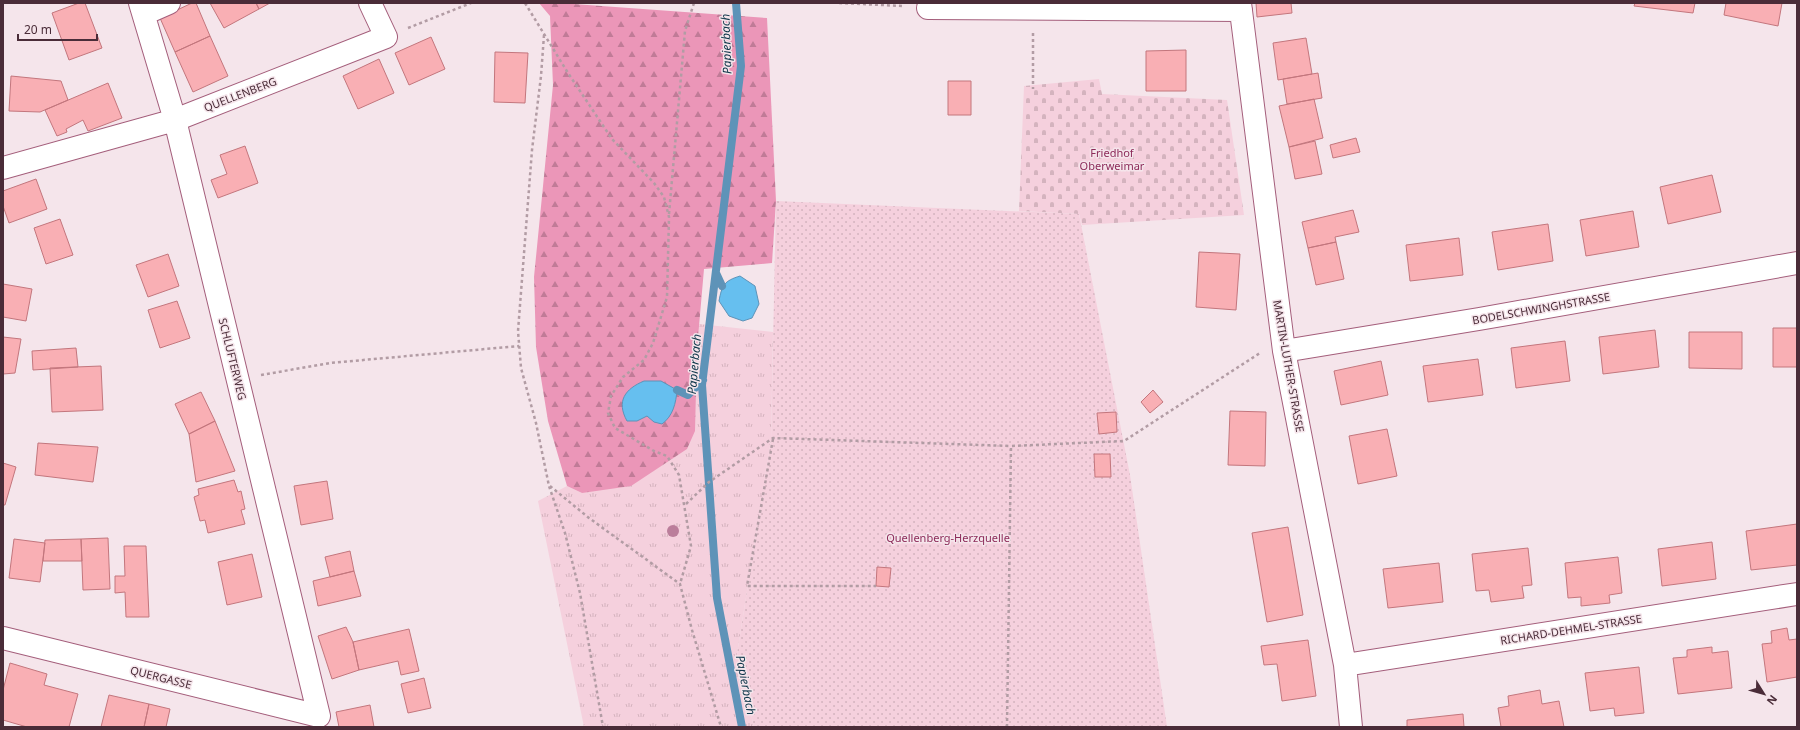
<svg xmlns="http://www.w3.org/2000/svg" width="1800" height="730" font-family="'Noto Sans',sans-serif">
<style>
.grass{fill:url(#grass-tufts)}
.forest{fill:url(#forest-firs)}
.cemetery{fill:url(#cemetery-stones)}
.garden{fill:url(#garden-dots)}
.water{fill:#66bfef;stroke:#5e93b8}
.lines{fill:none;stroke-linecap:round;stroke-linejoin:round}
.stream{stroke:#5e93b8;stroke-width:8}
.building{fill:#f9afb4;stroke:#c3767d}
.minor-casing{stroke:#a45e7b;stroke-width:24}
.path{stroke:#b29ca4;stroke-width:2.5;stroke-dasharray:3 3;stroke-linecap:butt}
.minor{stroke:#fff;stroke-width:22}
.tree{fill:#bb7e9b}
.labels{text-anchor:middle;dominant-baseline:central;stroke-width:3;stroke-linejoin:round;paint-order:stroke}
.street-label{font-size:11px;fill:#4a2c38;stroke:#f5e5eb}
.park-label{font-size:11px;fill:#8c2a59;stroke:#f5e5eb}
.water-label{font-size:12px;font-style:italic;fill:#0f364a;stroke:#f5e5eb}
</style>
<defs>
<pattern id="grass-tufts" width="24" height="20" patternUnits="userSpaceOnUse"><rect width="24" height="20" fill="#f5d0dd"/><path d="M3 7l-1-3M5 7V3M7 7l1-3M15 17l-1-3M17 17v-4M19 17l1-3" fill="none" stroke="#d4b3be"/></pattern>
<pattern id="forest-firs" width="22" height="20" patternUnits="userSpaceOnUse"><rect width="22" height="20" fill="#eb96b8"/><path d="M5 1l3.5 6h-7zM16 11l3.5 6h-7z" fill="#c07b97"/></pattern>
<pattern id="cemetery-stones" width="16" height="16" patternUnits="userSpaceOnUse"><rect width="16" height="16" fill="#f5d0dd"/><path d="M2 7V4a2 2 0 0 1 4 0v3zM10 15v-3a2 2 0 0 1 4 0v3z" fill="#d4b3be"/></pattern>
<pattern id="garden-dots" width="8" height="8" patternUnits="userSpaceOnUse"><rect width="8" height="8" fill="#f5d0dd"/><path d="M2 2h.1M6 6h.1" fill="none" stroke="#d4b3be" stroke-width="1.8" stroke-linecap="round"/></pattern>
</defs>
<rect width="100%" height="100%" fill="#f5e5eb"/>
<path class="grass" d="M699,324L773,332L771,440L737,654L754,727H584L538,501L567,486L582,493L697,349Z"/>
<path class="forest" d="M539,3H560L767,18L776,201L772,263L704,269L697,349L695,431L687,449L631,486L582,493L567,486L548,421L536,347L534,277L553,85L550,16Z"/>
<path class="cemetery" d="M1099,79L1102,94L1227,100L1244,215L1082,225L1079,214L1019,211L1024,86Z"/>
<path class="garden" d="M776,201L1079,214L1130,475L1167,727H754L737,654L771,440Z"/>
<path class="water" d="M740,276L755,286L759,304L752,318L743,321L729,316L719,301C722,285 724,281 740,276Z
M644,381H661L677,390C676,403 673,416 662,424L654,422L647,416L637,421H627C616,401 625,389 644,381Z"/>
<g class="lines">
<path class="stream" d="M736,3L741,66L702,385L717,598L742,727
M716,273L722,286
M677,390L688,395L703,380"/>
</g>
<path class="building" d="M79,3H85L102,48L69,60L52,13Z
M192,3H196L210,36L175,52L160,18Z
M210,3H256L259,9L224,28Z
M256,3H270L259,9Z
M1256,3H1291L1292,13L1257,17Z
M1635,3H1695L1693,13L1634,6Z
M1726,3H1782L1778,26L1724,15Z
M210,36L228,76L193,92L175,52Z
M431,37L445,69L409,85L395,53Z
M1306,38L1312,74L1278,80L1273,43Z
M1186,50V91H1146V51Z
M495,52L528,53L525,103L494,102Z
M379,59L394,93L358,109L343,76Z
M1318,73L1322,98L1287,104L1283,79Z
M11,76L61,81L68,100L40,112L9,111Z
M948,81H971V115H948Z
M108,83L122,118L88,131L83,120L66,129L67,132L57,136L45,110Z
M1314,99L1323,138L1289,147L1279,106Z
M1356,138L1360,152L1333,158L1330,145Z
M1315,141L1322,174L1295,179L1289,147Z
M245,146L258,183L218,198L211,180L227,174L220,155Z
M1712,175L1721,212L1668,224L1660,187Z
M36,179L47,209L9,223L3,206V191Z
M1353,210L1359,232L1335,237L1336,242L1308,248L1302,222Z
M1633,211L1639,247L1586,256L1580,220Z
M60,219L73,255L46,264L34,228Z
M1548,224L1553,261L1498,270L1492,232Z
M1459,238L1463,275L1410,281L1406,245Z
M1336,242L1344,279L1316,285L1308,248Z
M1199,252L1240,254L1236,310L1196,307Z
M168,254L179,286L148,297L136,265Z
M3,284L32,289L26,321L3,317Z
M177,301L190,338L160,348L148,310Z
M1773,328H1797V367H1773Z
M1655,330L1659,367L1603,374L1599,337Z
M1689,332H1742V369L1689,368Z
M3,337L21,339L15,373L3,374Z
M1565,341L1570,381L1516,388L1511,348Z
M76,348L78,367L33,370L32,351Z
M1478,359L1483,395L1428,402L1423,366Z
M1381,361L1388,395L1341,405L1334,371Z
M101,366L103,410L52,412L50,368Z
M1153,390L1163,402L1150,413L1141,402Z
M201,392L215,421L189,434L175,404Z
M1230,411L1266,412L1265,466L1228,465Z
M1116,412L1117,432L1099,434L1097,413Z
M215,421L235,471L196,482L189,434Z
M1387,429L1397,476L1358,484L1349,436Z
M38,443L98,447L93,482L35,475Z
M1094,454H1110L1111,477H1095Z
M3,463L16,467L5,505H3Z
M234,480L238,492L241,491L245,509L241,510L245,524L208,533L205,520L200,521L194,497L199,495L198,489Z
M327,481L333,519L301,525L294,486Z
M1797,524V565L1751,570L1746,531Z
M1288,527L1303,615L1267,622L1252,533Z
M108,538L110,589L83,590L81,539Z
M14,539L45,543L40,582L9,578Z
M81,539L82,561H43L45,540Z
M1712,542L1716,579L1662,586L1658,549Z
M124,546H146L149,617H126L125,592L115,593V576H125Z
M1528,548L1532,585L1522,586L1524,598L1491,602L1489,590L1476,591L1472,554Z
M350,551L354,571L330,577L325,557Z
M252,554L262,597L227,605L218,562Z
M1618,557L1622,593L1609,595L1610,603L1581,606V597L1568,598L1565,563Z
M1439,563L1443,602L1388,608L1383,569Z
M877,567L891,568L889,587L876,586Z
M354,571L361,596L318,606L313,581Z
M346,627L353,642L359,670L332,679L318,636Z
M1787,628L1789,640L1797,639V677L1767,682L1762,644L1772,643L1771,631Z
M409,629L419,671L401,675L398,661L359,670L353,642Z
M1308,640L1316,696L1282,701L1277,664L1264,665L1261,646Z
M1712,647V653L1728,651L1732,688L1678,694L1673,658L1687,657V650Z
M10,663L47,674L44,685L78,694L69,727H27L3,720V690Z
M1639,667L1644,713L1615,716L1614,708L1590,711L1585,673Z
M424,678L431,708L408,713L401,684Z
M1540,690L1542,704L1559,701L1564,727H1501L1498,708L1509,706L1508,696Z
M109,695L149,704L144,727H101Z
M149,704L170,709L166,727H144Z
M370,705L374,727H339L336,712Z
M1463,714L1464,727H1407V720Z"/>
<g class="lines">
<defs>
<path id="minor" d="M1240,3L1284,351L1345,665L1351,727
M928,8L1241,10
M144,14L169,3
M3,168L175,120L386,37L370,3
M1284,351L1479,319L1797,263
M3,638L319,716L175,120L140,3
M1345,665L1797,594"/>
</defs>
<use href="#minor" class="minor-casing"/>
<path class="path" d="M525,3L568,73L612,139L654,183L664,197L669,217L667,297L653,343L644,360L623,377L611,396L608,413L615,428L654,451L667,456L679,475L691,546L680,584
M839,3L903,6
M408,28L471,3
M1033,33V89
M544,35L541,76L532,150L518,331L521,368L536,423L549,486L565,533L580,593L603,727
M669,214L685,31L694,3
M261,375L330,363L519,346
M773,439L747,586H876
M550,486L589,518L680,584L692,630L721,727
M686,504L709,482L773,438L1011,446
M1007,727L1011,446L1124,441L1260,353"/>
<use href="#minor" class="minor"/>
</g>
<circle class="tree" cx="673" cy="531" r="6"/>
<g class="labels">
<g class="street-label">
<text transform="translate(240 94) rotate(-21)">QUELLENBERG</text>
<text transform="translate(1541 308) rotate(-10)">BODELSCHWINGHSTRASSE</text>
<text transform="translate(233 359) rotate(76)">SCHLUFTERWEG</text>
<text transform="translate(1289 366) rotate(80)">MARTIN-LUTHER-STRASSE</text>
<text transform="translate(1571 629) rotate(-9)">RICHARD-DEHMEL-STRASSE</text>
<text transform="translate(161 677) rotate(14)">QUERGASSE</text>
</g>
<g class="park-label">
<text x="1112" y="152">Friedhof<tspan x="1112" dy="13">Oberweimar</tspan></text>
<text x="948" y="537">Quellenberg-Herzquelle</text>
</g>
<g class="water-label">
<text transform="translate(726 44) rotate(-92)">Papierbach</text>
<text transform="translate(694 364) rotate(-85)">Papierbach</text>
<text transform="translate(746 685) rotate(79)">Papierbach</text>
</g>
</g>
<rect width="1800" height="730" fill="none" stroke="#4a2c38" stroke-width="8"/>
<g transform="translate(1764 694) rotate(127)" stroke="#f5e5eb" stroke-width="3" paint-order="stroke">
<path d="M0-3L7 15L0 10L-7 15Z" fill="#4a2c38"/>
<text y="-6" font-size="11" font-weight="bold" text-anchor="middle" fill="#4a2c38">N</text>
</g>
<path d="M18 34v6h79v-6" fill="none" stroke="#4a2c38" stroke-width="2"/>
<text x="24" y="34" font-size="12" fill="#4a2c38" stroke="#f5e5eb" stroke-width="3" paint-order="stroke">20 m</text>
</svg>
